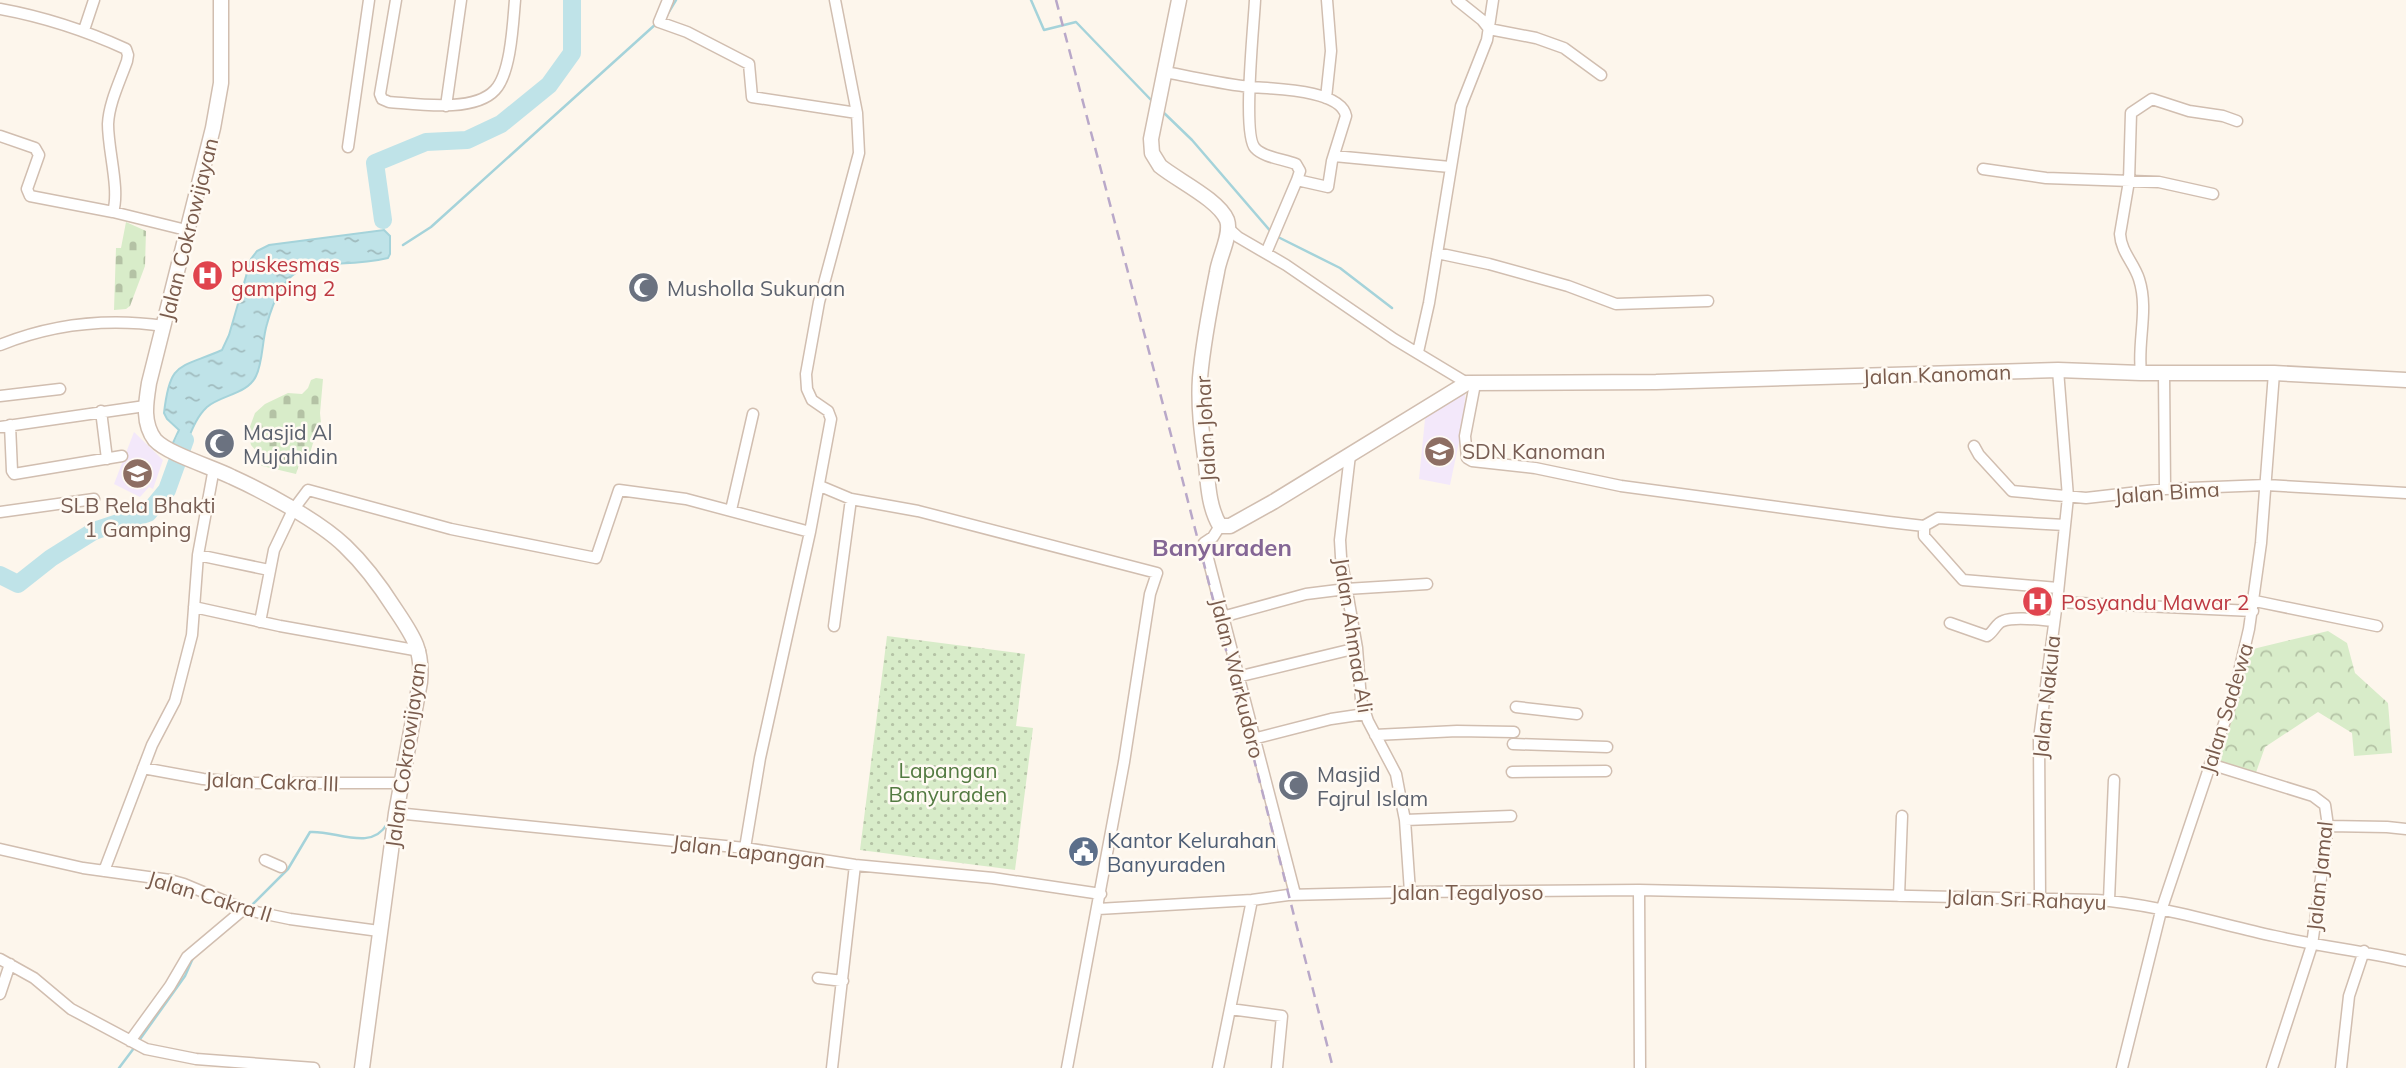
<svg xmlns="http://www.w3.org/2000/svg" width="2406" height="1068" font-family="Mulish,sans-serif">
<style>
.education{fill:#f3e8fa}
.forest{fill:url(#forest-crowns)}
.cemetery{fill:url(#cemetery-stones)}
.park{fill:url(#park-dots)}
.water{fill:url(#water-ripples);stroke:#a5d3da;stroke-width:2}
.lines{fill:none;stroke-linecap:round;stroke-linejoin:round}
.stream{stroke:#a5d3da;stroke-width:2.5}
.river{stroke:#bfe3e8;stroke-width:18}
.minor-casing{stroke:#d1beb0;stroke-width:13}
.tertiary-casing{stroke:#d1beb0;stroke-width:17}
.minor{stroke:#fff;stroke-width:10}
.tertiary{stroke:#fff;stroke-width:14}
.rail{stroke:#b9a8c9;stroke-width:2.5;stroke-dasharray:10 7;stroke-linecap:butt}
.labels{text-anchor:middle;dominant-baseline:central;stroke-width:5;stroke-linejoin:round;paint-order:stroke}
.street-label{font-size:21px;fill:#7a5c4d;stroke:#fffaf3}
.health-label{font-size:21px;fill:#be3a42;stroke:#fffaf3;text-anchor:start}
.worship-label{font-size:21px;fill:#5b616d;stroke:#fffaf3;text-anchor:start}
.education-label{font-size:21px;fill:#785e54;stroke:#fffaf3;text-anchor:start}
.park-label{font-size:21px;fill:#537a41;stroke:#fffaf3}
.service-label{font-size:21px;fill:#4e5e75;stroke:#fffaf3;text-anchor:start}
.quarter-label{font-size:24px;font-weight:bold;fill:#846695;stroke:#fffaf3}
</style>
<defs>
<pattern id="forest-crowns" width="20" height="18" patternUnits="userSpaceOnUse" patternTransform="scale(1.75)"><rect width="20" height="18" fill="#d8ecc9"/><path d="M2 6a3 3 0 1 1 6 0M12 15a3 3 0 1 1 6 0" fill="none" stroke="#b4c2a5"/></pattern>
<pattern id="cemetery-stones" width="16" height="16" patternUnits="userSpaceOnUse" patternTransform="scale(1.75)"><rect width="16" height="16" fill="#d8ecc9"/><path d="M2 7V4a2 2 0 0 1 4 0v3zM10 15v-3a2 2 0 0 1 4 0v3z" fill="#b4c2a5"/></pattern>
<pattern id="park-dots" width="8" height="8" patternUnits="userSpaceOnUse" patternTransform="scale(1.75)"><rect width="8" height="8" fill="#d8ecc9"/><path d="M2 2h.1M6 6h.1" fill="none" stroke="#b4c2a5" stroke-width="1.8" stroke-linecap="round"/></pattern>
<pattern id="water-ripples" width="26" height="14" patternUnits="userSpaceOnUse" patternTransform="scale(1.75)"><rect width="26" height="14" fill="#bfe3e8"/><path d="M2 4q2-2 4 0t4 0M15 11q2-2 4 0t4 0" fill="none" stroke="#a0bbbe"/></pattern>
</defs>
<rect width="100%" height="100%" fill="#fdf6ec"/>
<path class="education" d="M1466,386L1463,423L1450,485L1419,479L1426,409Z
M134,432L163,460L153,489L149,487L140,497L114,484Z"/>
<path class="forest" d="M2328,631L2347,643L2355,673L2388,703L2392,753L2354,756L2352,733L2318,712L2265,747L2253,781L2208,765L2249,650Z"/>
<path class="cemetery" d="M126,222L146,231L145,266L130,306L126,309L114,310L116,248H121Z
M316,378L323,379L320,413L322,433L313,443L308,460L300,461L296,474L258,465L256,461L258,453L251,445L248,432L255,413L265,404L288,393L302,394L308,388L311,380Z"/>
<path class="park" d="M887,636L1025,654L1016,726L1033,728L1015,870L860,850Z"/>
<path class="water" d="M384,230L390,236V254L388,258C324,273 289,243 267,324C262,340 263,362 256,376C248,394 221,395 207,407C192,421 189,442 179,458L172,445L179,430L167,419L164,413C170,360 179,369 222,350L229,335L251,259L257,251L269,245Z"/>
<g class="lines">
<path class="stream" d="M1031,0L1044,30L1076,22L1152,101
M667,15L676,0
M1162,111L1192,140L1272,233
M1278,237L1340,268L1392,308
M403,245L431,227L657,23
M250,907L288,869L310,832C335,830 371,852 387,824
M138,1042L185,976L193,958
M119,1068L134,1048"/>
<path class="river" d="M383,220L375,163L426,142L467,140L501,124L549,85L572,53V0
M0,575L18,584L51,558L94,531L148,513L167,490L185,440"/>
<defs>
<path id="minor" d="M396,0L380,94L382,99L389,102C417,104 474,113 495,90C511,73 513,23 515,0
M668,0L659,22L687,32L749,64L752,97L857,113
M1457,0L1482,20L1489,29L1536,38L1564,48L1601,75
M0,9C44,17 84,30 126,49L128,55L127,61C120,81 109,103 108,124C108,151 120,189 113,212
M84,30L94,0
M1165,72C1193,77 1222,84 1251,87C1272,89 1341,89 1346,116L1332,161L1328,187L1297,180L1300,171L1296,164C1284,159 1264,158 1255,148C1242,134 1254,24 1255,0
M1326,98L1331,51L1327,0
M446,106L461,0
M0,136L35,148L39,155L27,189L30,196L113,212L186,230
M348,147L369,0
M1334,156L1450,167
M1983,169L2046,178L2159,182L2213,194
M1228,228L1238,237L1286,265L1394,339L1467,383
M1266,253L1297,180
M1437,253L1489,264L1568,286L1616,304L1708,301
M0,345C52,324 108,318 164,326
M1418,352L1429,303L1461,106L1487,40L1493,0
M2164,372L2165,489
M2141,373C2137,342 2149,310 2139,279C2134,263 2121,252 2120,234L2129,181L2131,113L2152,99L2189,111L2223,116L2237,121
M1475,384L1465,436L1467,458L1472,461L1535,468L1621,486L1889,522L1924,526L1938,518L2065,525
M0,396L60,389
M101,411L107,459
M10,425L12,471L14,474L122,456
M0,427L145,406
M1974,446L1979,455L2012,491L2086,498L2165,489L2266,485L2406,493
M1350,455L1340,540L1341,557L1357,648L1361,700L1368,721L1396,774L1399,790L1405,820L1410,892
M820,486L851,499L918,511L1157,573L1150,594L1124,762L1067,1068
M731,510L753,414
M0,512L94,499
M1220,526L1213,537L1204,543L1295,894
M1924,526V536L1963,580L2058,588
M198,555L269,570
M2255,601L2377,626
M2057,602L2253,611
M194,607L280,626L420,651
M1222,617L1306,594L1346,589L1427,584
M260,622L274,550L293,510L308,490L451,529L596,558L619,490L686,499L810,532
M1950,623L1987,636C1994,632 1996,623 2003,621C2015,616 2041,620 2054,621
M834,626L851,499
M1237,677L1357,648
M1516,707L1577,714
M1375,735L1457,731L1514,732
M1253,739L1331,719L1365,714
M1513,744L1607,747
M2210,764L2313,796L2325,805L2328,826L2312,945L2272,1068
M143,768L203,779L255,783H401
M1512,772L1606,771
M396,813L745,848L855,865L993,878L1101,894
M1405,820L1511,816
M2328,826L2387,827L2406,829
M745,848L760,758L810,532L831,419L828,411L812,400L807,389L806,374L819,302L859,153L857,113L835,0
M0,849L83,868L170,880L184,884L244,909L261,913L290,919L379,931
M265,860L281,867
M104,871L152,745L175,701L192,635L198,555L214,468
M1639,890L1640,1068
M1899,896L1902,816
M2040,898L2039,739L2057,602L2068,497L2058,370
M2109,900L2114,780
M1098,909L1252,900L1288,895L1410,892L1639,890L2096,900C2151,903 2219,924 2274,936C2318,946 2362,951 2406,961
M0,959L34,978L71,1009L146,1049L196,1059L314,1068
M818,978L843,981
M0,994L10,964
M1230,1009L1282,1016L1277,1068
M130,1041L170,986L187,957L244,909
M832,1068L855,865
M1218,1068L1252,900
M2122,1068L2161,911L2233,697L2249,629L2261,543L2274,373
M2341,1068L2349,996L2364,951"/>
<path id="tertiary" d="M221,0V83L213,128L149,383C146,402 142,423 155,440C168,454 212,467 232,477C265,492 319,521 345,546C365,565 381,587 395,609C413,636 423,649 420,682L396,813L362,1068
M1179,0L1151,139L1152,153L1160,166C1177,180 1219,200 1227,220C1232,234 1219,257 1217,272C1210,307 1203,342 1200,378C1198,407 1202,435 1206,464C1208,485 1209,508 1220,526H1230L1273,502L1467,383L1656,382L2058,370L2141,373H2274L2406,380"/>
</defs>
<use href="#minor" class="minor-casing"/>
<use href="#tertiary" class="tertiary-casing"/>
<use href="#minor" class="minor"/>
<use href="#tertiary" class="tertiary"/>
<path class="rail" d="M1056,0L1170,431L1333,1068"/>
</g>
<defs>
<symbol id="hospital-disc" viewBox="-11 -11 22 22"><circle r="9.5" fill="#e0444e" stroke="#fffaf3"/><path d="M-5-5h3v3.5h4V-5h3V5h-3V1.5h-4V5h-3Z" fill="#fff"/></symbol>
<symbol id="mosque-disc" viewBox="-11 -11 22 22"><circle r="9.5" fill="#6b7280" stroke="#fffaf3"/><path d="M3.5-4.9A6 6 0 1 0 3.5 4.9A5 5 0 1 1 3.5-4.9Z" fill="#fff"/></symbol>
<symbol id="school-disc" viewBox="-11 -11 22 22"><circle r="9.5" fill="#8d6e63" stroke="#fffaf3"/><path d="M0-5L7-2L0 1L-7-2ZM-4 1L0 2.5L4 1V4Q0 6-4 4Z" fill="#fff"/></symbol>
<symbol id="civic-disc" viewBox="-11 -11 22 22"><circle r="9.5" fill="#5c6f8a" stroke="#fffaf3"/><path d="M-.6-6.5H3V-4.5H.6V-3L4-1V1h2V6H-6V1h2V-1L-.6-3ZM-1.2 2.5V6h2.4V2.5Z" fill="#fff"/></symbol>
</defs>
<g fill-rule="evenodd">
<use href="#hospital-disc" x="190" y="258" width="35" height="35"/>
<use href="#mosque-disc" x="626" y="270" width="35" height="35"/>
<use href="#mosque-disc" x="202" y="426" width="35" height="35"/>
<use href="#school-disc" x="1422" y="434" width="35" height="35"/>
<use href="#school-disc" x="120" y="456" width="35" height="35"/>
<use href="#hospital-disc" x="2020" y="584" width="35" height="35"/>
<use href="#mosque-disc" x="1276" y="768" width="35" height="35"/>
<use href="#civic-disc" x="1066" y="834" width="35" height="35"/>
</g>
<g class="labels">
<g class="street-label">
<text transform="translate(188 229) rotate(-76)">Jalan Cokrowijayan</text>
<text transform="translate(1937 374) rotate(-2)">Jalan Kanoman</text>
<text transform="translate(1205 429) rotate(-93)">Jalan Johar</text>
<text transform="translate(2167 492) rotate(-4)">Jalan Bima</text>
<text transform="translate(1354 635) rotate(81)">Jalan Ahmad Ali</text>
<text transform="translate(1238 678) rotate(76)">Jalan Warkudoro</text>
<text transform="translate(2046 697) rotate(-84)">Jalan Nakula</text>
<text transform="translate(2226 708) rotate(-73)">Jalan Sadewa</text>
<text transform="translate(405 755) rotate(-82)">Jalan Cokrowijayan</text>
<text transform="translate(272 781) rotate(2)">Jalan Cakra III</text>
<text transform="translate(749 851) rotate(7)">Jalan Lapangan</text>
<text transform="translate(2319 876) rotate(-84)">Jalan Jamal</text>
<text x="1467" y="892">Jalan Tegalyoso</text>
<text transform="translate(210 896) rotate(17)">Jalan Cakra II</text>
<text transform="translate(2026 899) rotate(2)">Jalan Sri Rahayu</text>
</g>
<g class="health-label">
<text x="231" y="264">puskesmas<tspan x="231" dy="24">gamping 2</tspan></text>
<text x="2061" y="602">Posyandu Mawar 2</text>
</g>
<g class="worship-label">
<text x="667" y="288">Musholla Sukunan</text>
<text x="243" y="432">Masjid Al<tspan x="243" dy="24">Mujahidin</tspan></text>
<text x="1317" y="774">Masjid<tspan x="1317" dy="24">Fajrul Islam</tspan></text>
</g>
<g class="education-label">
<text x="1462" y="451">SDN Kanoman</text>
<text x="138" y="505" text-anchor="middle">SLB Rela Bhakti<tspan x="138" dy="24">1 Gamping</tspan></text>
</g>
<g class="park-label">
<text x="948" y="770">Lapangan<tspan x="948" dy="24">Banyuraden</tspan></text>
</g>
<g class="service-label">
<text x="1107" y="840">Kantor Kelurahan<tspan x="1107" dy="24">Banyuraden</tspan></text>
</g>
<g class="quarter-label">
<text x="1222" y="547">Banyuraden</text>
</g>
</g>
</svg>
